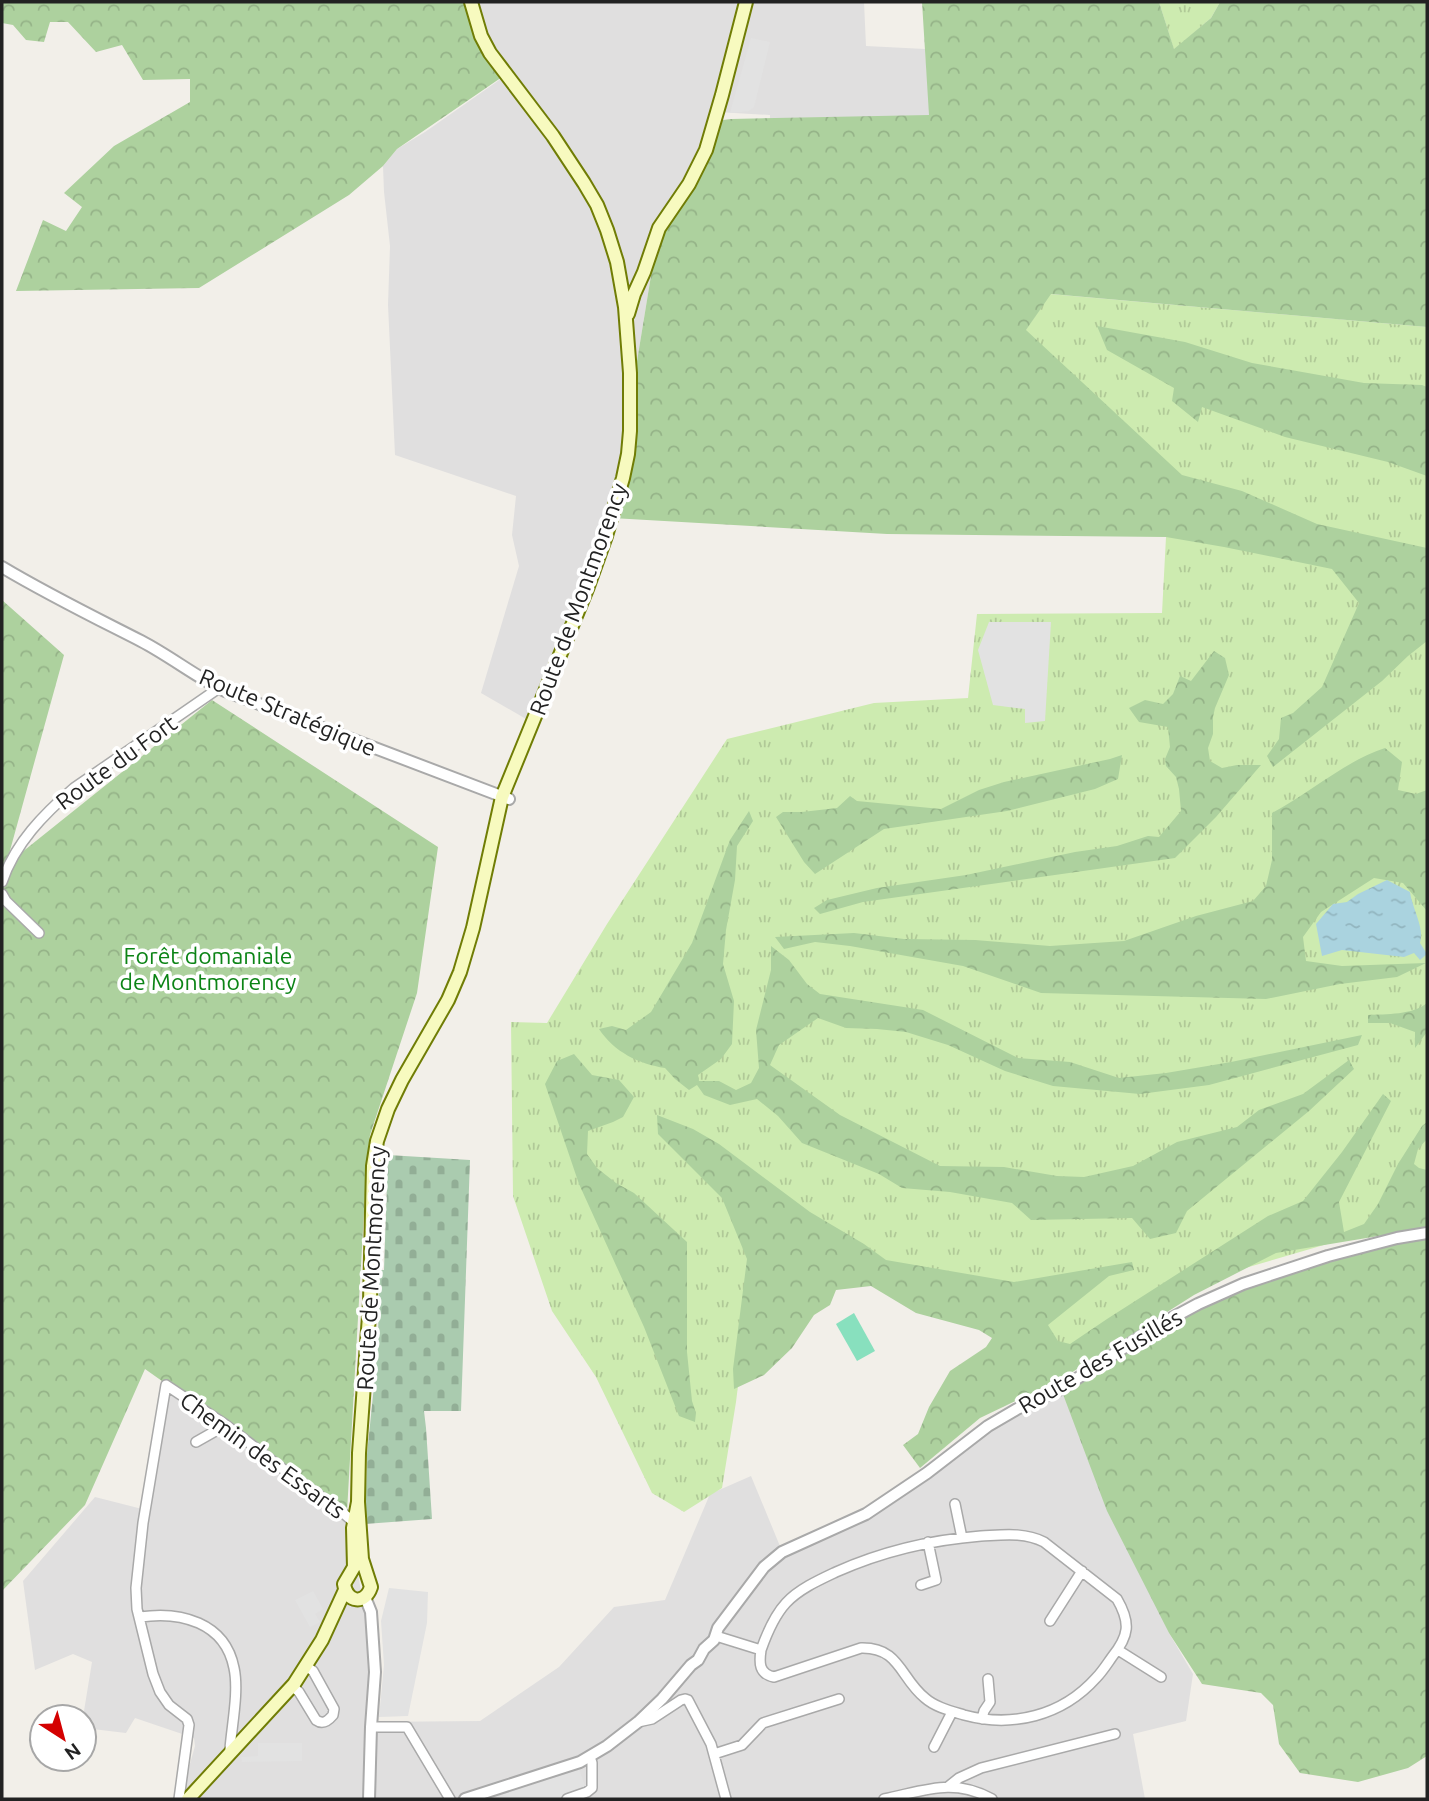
<svg xmlns="http://www.w3.org/2000/svg" width="1429" height="1801" font-family="Ubuntu,sans-serif">
<style>
.residential{fill:#e0dfdf}
.grass{fill:url(#grass-tufts)}
.forest{fill:url(#forest-crowns)}
.cemetery{fill:url(#cemetery-stones)}
.pitch{fill:#88e0be}
.parking{fill:#e2e2e2}
.water{fill:url(#water-ripples)}
.lines{fill:none;stroke-linecap:round;stroke-linejoin:round}
.minor-casing{stroke:#a9a9a9;stroke-width:12}
.tertiary-casing{stroke:#a9a9a9;stroke-width:14}
.secondary-casing{stroke:#707d05;stroke-width:16}
.minor{stroke:#fff;stroke-width:9}
.tertiary{stroke:#fff;stroke-width:10}
.secondary{stroke:#f7fabf;stroke-width:12}
.labels{text-anchor:middle;dominant-baseline:central;stroke-width:7;stroke-linejoin:round;paint-order:stroke}
.street-label{font-size:23px;fill:#222;stroke:#fff}
.park-label{font-size:23px;fill:#0c8416;stroke:#fff}
</style>
<defs>
<pattern id="grass-tufts" width="24" height="20" patternUnits="userSpaceOnUse" patternTransform="scale(1.75)"><rect width="24" height="20" fill="#cdebb0"/><path d="M3 7l-1-3M5 7V3M7 7l1-3M15 17l-1-3M17 17v-4M19 17l1-3" fill="none" stroke="#b0c997"/></pattern>
<pattern id="forest-crowns" width="20" height="18" patternUnits="userSpaceOnUse" patternTransform="scale(1.75)"><rect width="20" height="18" fill="#add19e"/><path d="M2 6a3 3 0 1 1 6 0M12 15a3 3 0 1 1 6 0" fill="none" stroke="#95b388"/></pattern>
<pattern id="cemetery-stones" width="16" height="16" patternUnits="userSpaceOnUse" patternTransform="scale(1.75)"><rect width="16" height="16" fill="#aacbaf"/><path d="M2 7V4a2 2 0 0 1 4 0v3zM10 15v-3a2 2 0 0 1 4 0v3z" fill="#92ae96"/></pattern>
<pattern id="water-ripples" width="26" height="14" patternUnits="userSpaceOnUse" patternTransform="scale(1.75)"><rect width="26" height="14" fill="#aad3df"/><path d="M2 4q2-2 4 0t4 0M15 11q2-2 4 0t4 0" fill="none" stroke="#92b5bf"/></pattern>
</defs>
<rect width="100%" height="100%" fill="#f2efe9"/>
<path class="residential" d="M471,2H639V3L864,2L866,46L925,49L930,115L768,221L770,115L718,112L656,245L631,398L623,478L533,723L481,693L519,566L512,535L516,496L395,455L388,305L390,246L384,192L383,166L397,149L425,132L505,76Z
M1061,1389L1169,1633L1193,1674L1186,1721L1133,1734L1145,1799H180L195,1746L194,1738L135,1718L126,1733L84,1728L83,1717L92,1662L73,1654L35,1670L23,1581L95,1497L150,1511L169,1390L349,1523L367,1625L369,1722L480,1721L559,1667L614,1607L665,1600L710,1494L751,1476L782,1551L866,1514L957,1449Z"/>
<path class="grass" d="M1159,2H1220L1211,18L1174,50Z
M1050,294L1427,327V1221L1358,1235L1153,1295L1041,1370L972,1303L822,1249L750,1289L736,1402L722,1488L684,1512L652,1493L596,1377L552,1311L513,1196L511,1022L547,1023L607,924L727,739L874,703L968,698L977,614L1162,613L1166,537L1025,331Z"/>
<path class="forest" d="M2,2H473L481,36L505,75L397,149L383,166L349,195L199,288L16,291L43,220L66,231L82,207L64,193L114,146L190,102V79L143,80L122,45L96,52L68,22H50L44,42L26,40L13,25L2,23Z
M922,2H1159L1174,49L1211,18L1220,2H1427V327L1051,294L1026,330L1182,475L1242,491L1317,524L1427,548V641L1408,656L1382,681L1273,767L1267,756L1279,739L1281,718L1293,713L1322,687L1359,603L1332,569L1224,547L1166,537L887,534L612,518L614,510L631,398L656,245L715,121L731,119L929,115Z
M1097,326L1185,342L1252,363L1364,383L1422,385L1427,387V476L1388,462L1285,437L1202,407L1198,422L1172,401L1174,388L1107,350Z
M2,600L64,655L6,865L212,700L438,847L417,993L370,1135L367,1159L347,1512L145,1369L85,1505L2,1591Z
M1214,651L1225,658L1229,675L1215,708L1213,717V734L1208,748L1210,761L1222,768L1237,765H1261L1216,817L1175,858L863,902L820,914L814,908L827,900L877,888L966,875L1075,852L1117,846L1148,836L1159,837L1181,811L1179,789L1176,777L1166,766L1165,759L1170,747L1168,727L1139,722L1129,708L1145,700L1163,704L1173,694L1180,676L1191,681Z
M1385,748L1402,762L1398,790L1416,794L1427,790V911L1403,883L1374,878L1321,912L1303,937L1306,961L1342,966L1426,963L1397,977L1340,984L1266,999L1041,993L963,966L850,946L815,942L784,949L775,937L854,933L904,939L975,940L1050,946L1124,941L1196,916L1253,901L1266,886L1272,860V813C1310,793 1345,761 1385,748Z
M1122,755L1118,779L1095,789L1007,811L884,829L815,874L804,862L776,817L783,812H802L837,808L850,796L857,801L941,809L979,790L1004,782L1110,759Z
M749,811L753,821L737,846L735,880L726,930L723,964L734,1001L732,1044L721,1059L698,1075L699,1081H719L736,1090L751,1083L759,1068L756,1030L771,970V946L789,960L807,984L820,994L923,1010L1018,1058L1070,1062L1119,1078L1166,1073L1231,1062L1362,1035L1358,1045L1209,1085L1140,1094L1053,1086L1005,1071L948,1045L906,1032L877,1029L846,1028L818,1018L779,1045L770,1065L840,1115L940,1166L1004,1167L1057,1176L1084,1177L1133,1166L1177,1142L1237,1127L1259,1110L1303,1094L1349,1060L1354,1069L1309,1111L1187,1211L1176,1233L1150,1239L1132,1218L1031,1220L1012,1203L950,1192L902,1188L879,1174L802,1143L778,1116L757,1099L730,1105L704,1095L697,1085L689,1090L675,1079L665,1068C639,1064 614,1052 599,1029L612,1026L626,1030L651,1012L692,943L730,840Z
M1427,1003V1032L1415,1048V1032L1390,1023H1368V1015C1386,1014 1413,1015 1427,1003Z
M574,1054L592,1075L619,1080L634,1097L623,1117L613,1122L588,1131L587,1154L597,1168L616,1183L634,1193L687,1242V1352L692,1401L696,1413L695,1422L679,1416L644,1327L579,1184L545,1084L557,1061Z
M1383,1094L1391,1101L1339,1202L1344,1232L1364,1224L1378,1204L1398,1164L1422,1126L1427,1122V1139L1418,1149L1414,1164L1419,1168L1427,1170V1228L1276,1253L1194,1295L1063,1378L980,1418L920,1468L903,1445L918,1434L929,1407L950,1371L986,1347L992,1338L979,1330L916,1313L871,1286L836,1290L830,1305L814,1315L792,1348L764,1375L734,1389L733,1369L747,1259L722,1198L658,1134L657,1115L693,1129L719,1144L810,1212L864,1244L886,1260L1014,1282L1132,1262L1134,1270L1109,1276L1048,1325L1058,1341L1070,1344L1107,1319L1268,1216L1303,1201L1342,1152Z
M1427,1233V1756L1408,1768L1358,1782L1300,1773L1279,1744L1273,1705L1261,1693L1202,1684L1169,1633L1107,1511L1061,1389L1116,1351L1243,1284Z"/>
<path class="cemetery" d="M388,1155L470,1160L461,1411H424L426,1428L432,1519L365,1524L367,1454L378,1347L379,1270H384Z"/>
<path class="pitch" d="M854,1313L875,1351L857,1361L836,1324Z"/>
<path class="parking" d="M751,38L770,42L754,107L749,111L730,113Z
M989,622H1051L1045,721L1025,723V709L993,705L978,650Z
M389,1588L428,1592L427,1623L408,1716L379,1717L384,1665L381,1621Z
M313,1591L323,1609L315,1614L320,1622L310,1627L295,1600Z
M258,1743H302V1761L242,1762L241,1757L258,1756Z
M579,1769L586,1789L556,1799H490Z"/>
<path class="water" d="M1387,880L1410,892C1412,908 1425,928 1420,943L1427,954L1420,960L1414,953L1404,957L1342,950L1322,956L1316,924L1333,904L1347,902L1358,894Z"/>
<g class="lines">
<defs>
<path id="minor" d="M2,882C15,843 44,814 74,788L219,688
M2,894L6,901L39,933
M196,1442L226,1425
M955,1504L962,1538
M921,1585L936,1580L928,1542
M140,1617C180,1611 225,1622 234,1668C239,1691 232,1724 230,1749L233,1751
M1050,1621L1082,1571
M716,1636L761,1650C759,1663 759,1674 774,1677L861,1648C900,1647 900,1678 925,1698C935,1707 951,1711 964,1715C1012,1728 1062,1716 1096,1678C1102,1672 1107,1664 1112,1657C1129,1636 1131,1623 1117,1599L1044,1542C1024,1532 1003,1535 981,1536C930,1540 883,1551 836,1572C819,1580 799,1589 786,1603C774,1616 767,1633 761,1650
M1118,1650L1161,1677
M292,1686L299,1692L316,1720C323,1725 328,1721 333,1715L334,1709L313,1671L306,1666
M982,1719L984,1711L990,1702L988,1679
M638,1722L652,1719L681,1700L685,1699L688,1700L711,1744L726,1799
M371,1727H407L450,1799
M934,1747L952,1712
M714,1754L742,1745L763,1723L839,1699
M949,1786L959,1778L981,1768L1115,1734
M179,1799L189,1725L187,1719L169,1705L160,1692L153,1674L137,1609L136,1588L143,1523L166,1385L226,1425L279,1466L343,1513L357,1525
M567,1799L587,1792L592,1788V1763L590,1757
M884,1799C924,1791 953,1777 992,1799"/>
<path id="tertiary" d="M2,567C47,594 94,617 141,641C170,656 196,677 225,691L509,799
M365,1597L371,1612L375,1672L371,1727L369,1799
M465,1799L580,1762L607,1746L638,1722L662,1699L691,1665L698,1660L704,1649L714,1640L718,1628L764,1567L782,1552L866,1514L927,1473L988,1426L1017,1409L1061,1389L1157,1326L1198,1304L1243,1284L1328,1256L1397,1238L1427,1233"/>
<path id="secondary" d="M628,314L634,294L644,272L659,228L689,184L706,150L722,95L746,2
M358,1502L353,1528L354,1567L344,1584C347,1603 365,1605 371,1587L362,1559L358,1502L359,1453L370,1302L373,1166L377,1141L388,1109L402,1080L448,1000L460,972L473,928L502,797L587,589L606,536L623,478L628,454L630,431V373L625,307L617,262L607,230L597,205L584,183L553,136L490,53L481,36L471,2
M188,1799L294,1684L322,1640L345,1590"/>
</defs>
<use href="#minor" class="minor-casing"/>
<use href="#tertiary" class="tertiary-casing"/>
<use href="#secondary" class="secondary-casing"/>
<use href="#minor" class="minor"/>
<use href="#tertiary" class="tertiary"/>
<use href="#secondary" class="secondary"/>
</g>
<g class="labels">
<g class="street-label">
<text transform="translate(578 599) rotate(-70)">Route de Montmorency</text>
<text transform="translate(288 712) rotate(23)">Route Stratégique</text>
<text transform="translate(116 762) rotate(-36)">Route du Fort</text>
<text transform="translate(371 1268) rotate(-87)">Route de Montmorency</text>
<text transform="translate(1100 1361) rotate(-30)">Route des Fusillés</text>
<text transform="translate(263 1455) rotate(36)">Chemin des Essarts</text>
</g>
<g class="park-label">
<text x="208" y="955">Forêt domaniale<tspan x="208" dy="26">de Montmorency</tspan></text>
</g>
</g>
<rect width="1429" height="1801" fill="none" stroke="#222222" stroke-width="7"/>
<g transform="translate(63 1738) rotate(144)"><circle r="33" fill="#ffffff" stroke="#a7a7a7" stroke-width="2"/>
<path d="M0-5L12 26L0 18L-12 26Z" fill="#d40000"/>
<text y="-10" font-size="19" font-weight="bold" text-anchor="middle" fill="#222222">N</text>
</g>
</svg>
